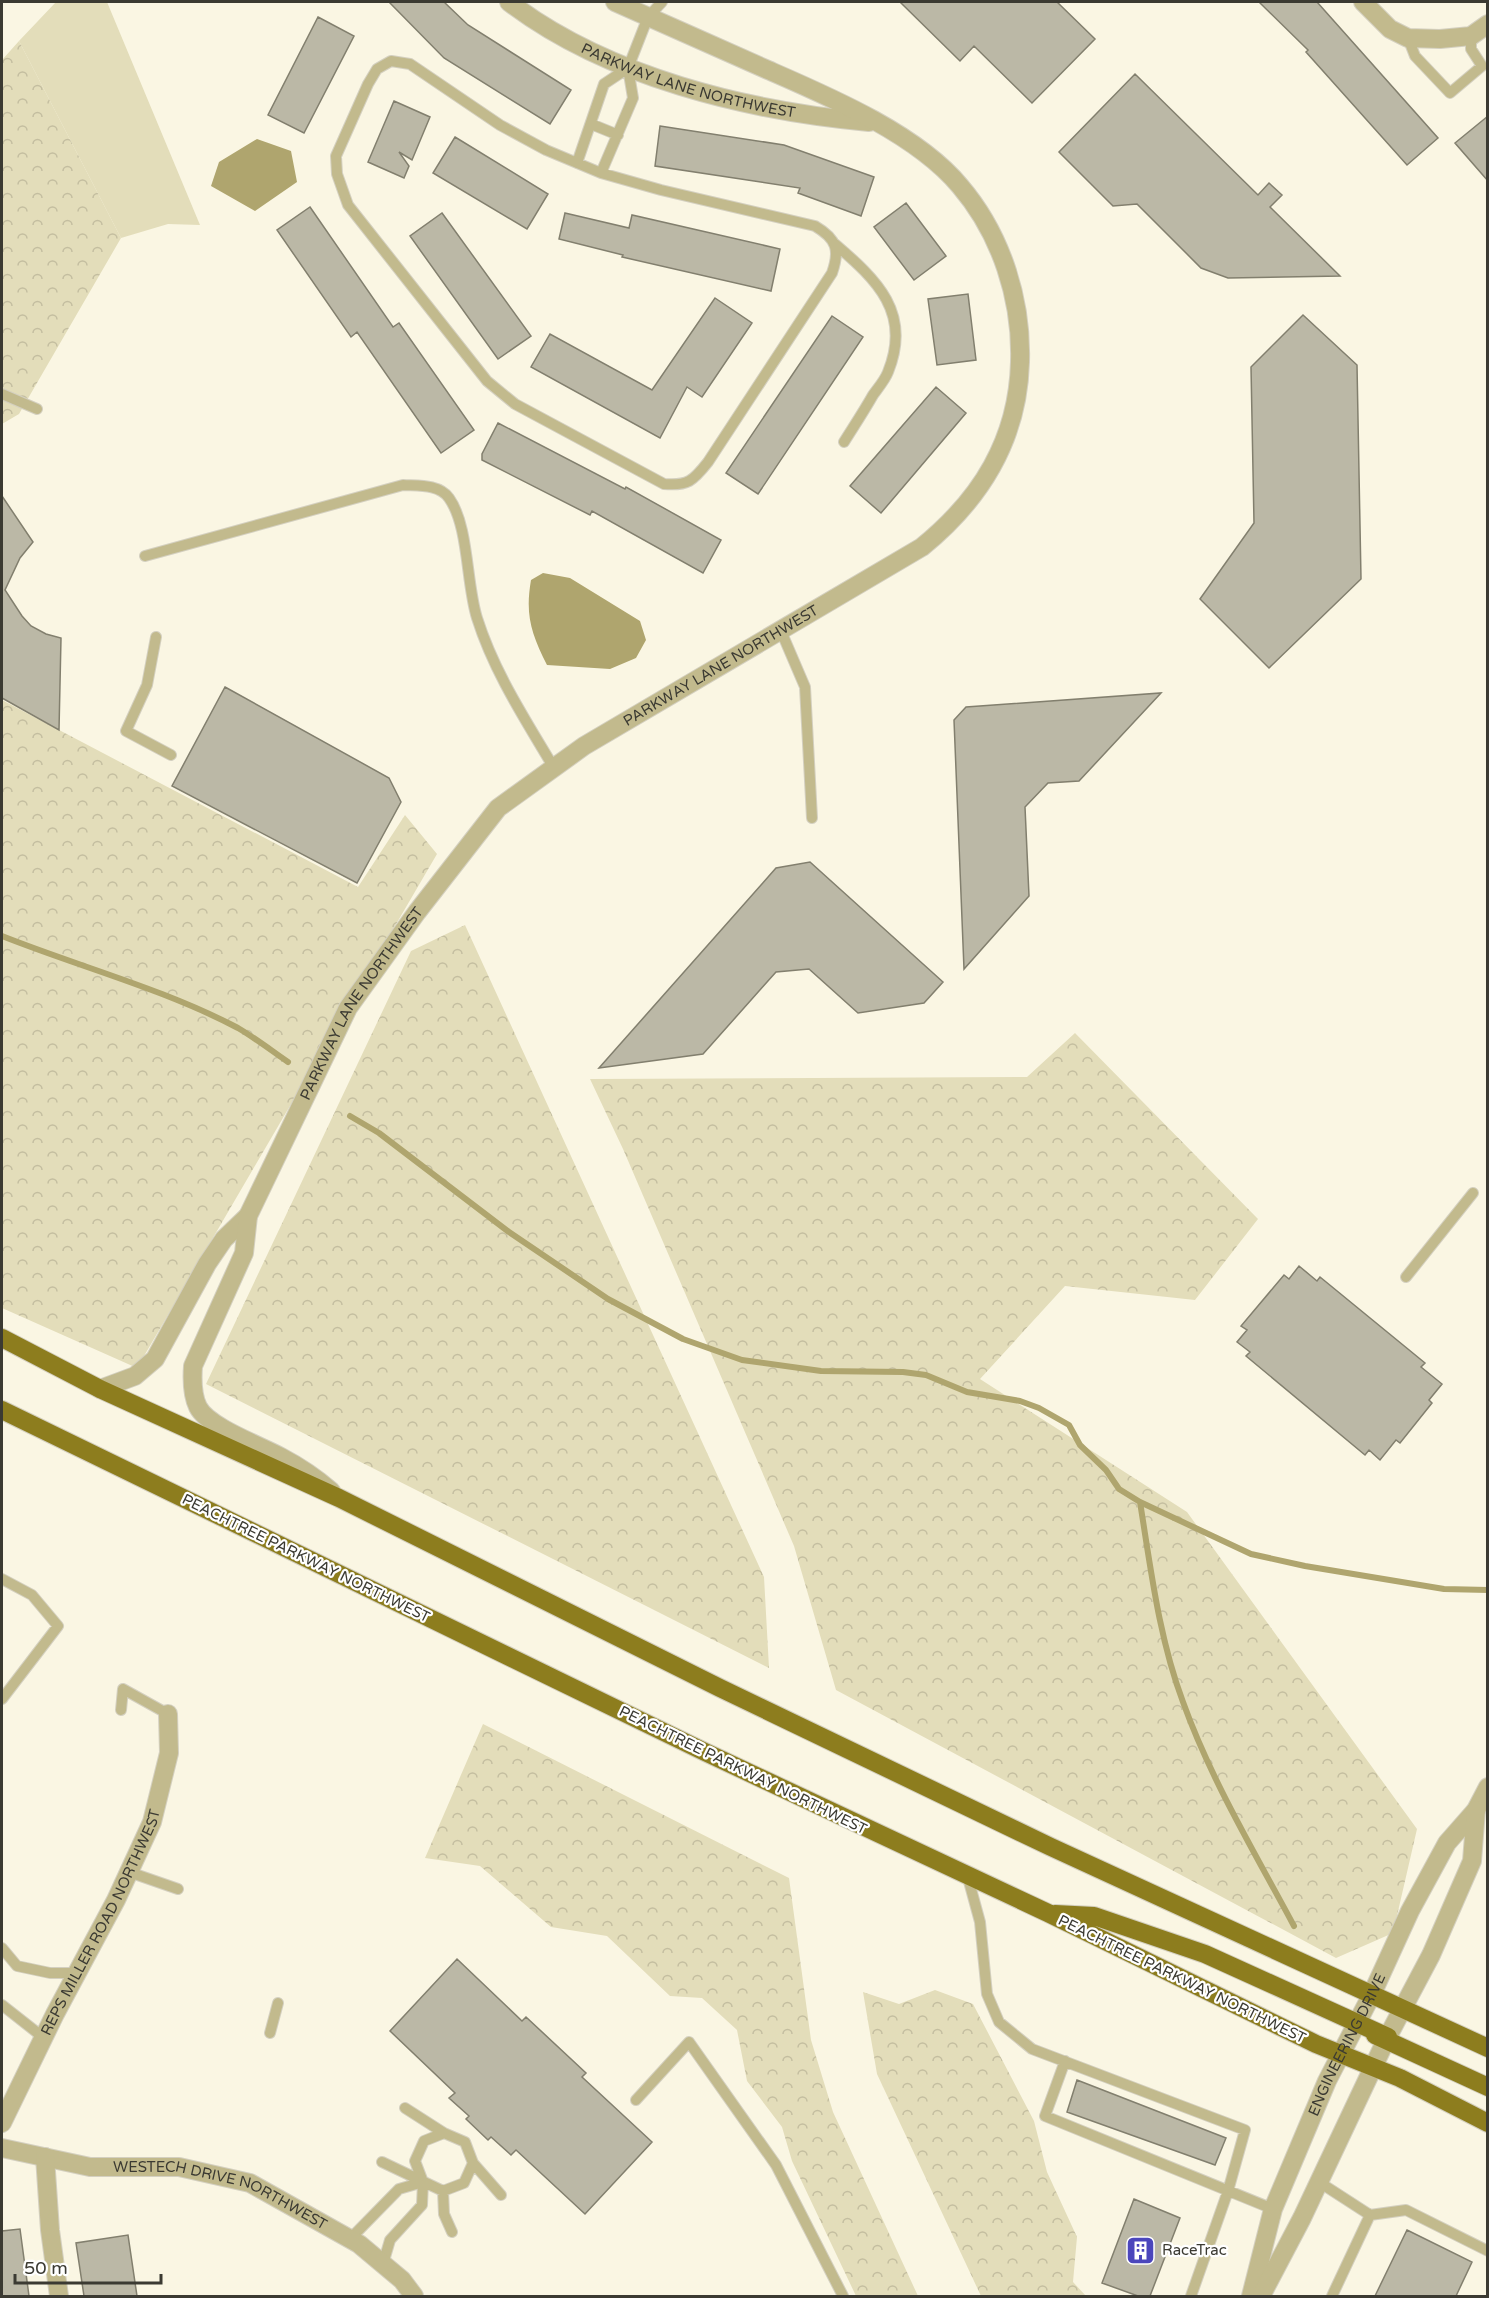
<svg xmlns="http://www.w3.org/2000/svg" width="1489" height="2298" font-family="'Varela Round',sans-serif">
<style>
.grass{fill:#e3ddba}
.forest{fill:url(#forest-crowns)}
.water{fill:#afa56e}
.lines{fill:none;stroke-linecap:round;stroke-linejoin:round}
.stream{stroke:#afa56e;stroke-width:6}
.building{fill:#bbb8a6;stroke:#827f6e;stroke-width:1.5}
.service-casing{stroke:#d4d0c0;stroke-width:12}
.minor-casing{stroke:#d4d0c0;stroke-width:20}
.trunk-casing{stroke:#d4d0c0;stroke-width:20}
.service{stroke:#c2ba8d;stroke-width:10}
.minor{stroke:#c2ba8d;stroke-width:18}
.trunk{stroke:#8d7d1e;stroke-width:18}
.labels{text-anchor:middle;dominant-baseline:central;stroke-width:4.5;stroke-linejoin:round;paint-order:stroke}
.street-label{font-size:15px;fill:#3b3a32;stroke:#fff}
.poi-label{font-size:15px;fill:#3b3a32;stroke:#fff;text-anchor:start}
</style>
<defs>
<pattern id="forest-crowns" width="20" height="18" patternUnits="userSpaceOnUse" patternTransform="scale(1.5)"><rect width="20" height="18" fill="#e3ddba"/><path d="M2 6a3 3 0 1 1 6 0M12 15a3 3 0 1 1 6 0" fill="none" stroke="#c4bea0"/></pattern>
</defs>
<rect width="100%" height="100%" fill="#faf6e3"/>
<path class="grass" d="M56,2H107L200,225L168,224L121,238L19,41Z"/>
<path class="forest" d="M19,41L121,238L19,414L2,424V60Z
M2,700L358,887L405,815L437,854L137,1368L2,1308Z
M465,925L764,1577L769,1668L206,1384L411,951Z
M1075,1033L1258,1219L1195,1300L1065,1286L980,1379L1187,1512L1417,1829L1393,1933L1336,1958L836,1690L794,1546L623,1149L590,1079L1027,1077Z
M483,1724L789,1878L811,2040L833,2112L918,2296H856L792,2161L782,2127L747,2081L737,2030L702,1998L670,1996L607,1936L551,1927L480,1866L425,1858Z
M935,1990L973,2004L1034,2121L1047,2172L1077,2237L1073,2282L1086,2296H981L877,2074L863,1992L899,2004Z"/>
<path class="water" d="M257,139L291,151L297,182L255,211L211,186L219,162Z
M543,573L570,578L640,621L646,640L636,658L610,669L547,665C531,633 525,615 531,580Z"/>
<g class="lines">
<path class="stream" d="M2,936C80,967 164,989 238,1028C255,1038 272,1051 288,1062
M350,1116L379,1133L509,1232L608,1299L683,1339L742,1360L821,1371L903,1372L926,1375L967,1392L1020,1401L1039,1408L1069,1425L1080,1445L1106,1470L1119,1489L1140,1502L1251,1554L1305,1566L1444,1589L1488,1590
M1140,1502C1151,1570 1159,1638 1183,1702C1211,1780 1255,1853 1294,1926"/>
</g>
<path class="building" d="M389,2H444L468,25L571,90L550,124L444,58Z
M900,2H1057L1095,39L1032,103L974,46L960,61Z
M1259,2H1317L1438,138L1407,165L1306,52L1308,50Z
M318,17L354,36L304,133L268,115Z
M1135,74L1258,195L1269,183L1282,195L1270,207L1340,276L1228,278L1201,268L1137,204L1113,206L1059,152Z
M394,101L430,117L412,160L399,152L409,166L404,178L368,162Z
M1488,116V181L1455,143Z
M660,126L784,145L874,177L861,216L798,193L800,188L655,166Z
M455,137L548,194L527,229L433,173Z
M906,203L946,256L914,280L874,227Z
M310,207L393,327L399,323L474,430L441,453L357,332L351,337L277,230Z
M442,213L531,336L498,359L410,236Z
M565,213L629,228L632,215L780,249L771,291L622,257L623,255L559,239Z
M968,294L976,360L937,365L928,299Z
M715,298L752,323L702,397L687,387L660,438L531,367L550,334L652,390Z
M1303,315L1357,365L1361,579L1269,668L1200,599L1254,523L1251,367Z
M832,316L863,337L758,494L726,473Z
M936,387L966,413L881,513L850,486Z
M498,423L625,489L626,487L721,540L703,573L592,511L590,515L482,460V454Z
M2,496L33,542L20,558L5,590L22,616L31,626L46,634L61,638L59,730L2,698Z
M225,687L389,778L401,802L357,883L172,786Z
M1161,693L1079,781L1048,783L1025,807L1029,896L964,969L954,720L966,707Z
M810,862L943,982L924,1003L858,1013L809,969L776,972L703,1054L599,1068L776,868Z
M1299,1266L1317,1281L1320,1277L1425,1363L1421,1367L1442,1384L1429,1400L1432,1403L1400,1443L1396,1440L1380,1460L1369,1450L1365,1455L1246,1356L1250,1352L1237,1342L1247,1330L1241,1326L1284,1275L1289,1279Z
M457,1959L522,2021L526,2017L586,2073L582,2077L652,2142L585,2214L516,2150L511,2155L491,2137L488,2140L466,2119L469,2116L449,2098L455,2093L390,2031Z
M1077,2080L1226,2138L1215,2165L1067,2112Z
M1134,2199L1180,2218L1150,2296H1138L1102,2283Z
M20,2229L29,2296H2V2231Z
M1407,2230L1472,2262L1456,2296H1375Z
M128,2235L137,2296H84L76,2243Z"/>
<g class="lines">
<defs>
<path id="service" d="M1408,38L1415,56L1450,93L1482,66L1471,49V36
M391,61L410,64L500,125L546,150L601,173L661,190L815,226C837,239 840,250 832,273L708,462C693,481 688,486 664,484L515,404L487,381L348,205L337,174L336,156L368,84L377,69Z
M591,124L618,135
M577,163L604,84L628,68
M601,173L633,98L628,68L648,17L662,2
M835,244C877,280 912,313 888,372C885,380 878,388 873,395C864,411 854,426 844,442
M2,394L37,409
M145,556L403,485C418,486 439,484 449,498C469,526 466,583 477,618C494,672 525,719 554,768
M781,631L805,687L812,818
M156,637L147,685L126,731L171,755
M1406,1277L1473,1193
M2,1579L32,1595L58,1626L2,1699
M121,1710L123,1689L168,1714
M129,1872L178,1889
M968,1878L980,1922L987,1994L999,2022L1032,2049L1245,2130L1228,2191L1191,2296
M2,1948L17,1966L50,1973H78
M2,2005L44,2038
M270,2033L278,2003
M1065,2061L1045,2116L1273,2209
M636,2100L689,2042L776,2165L843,2296
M405,2108L444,2133
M382,2162L443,2191L464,2183L473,2163L465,2142L444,2133L424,2141L415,2161L423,2182L422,2205L390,2240L383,2264
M473,2163L501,2195
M1319,2182L1370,2215L1332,2296
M443,2191L444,2214L452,2232
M1370,2215L1406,2210L1488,2251
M350,2239L399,2189L423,2182"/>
<g id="minor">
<path id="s1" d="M509,2C607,77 748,111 869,122"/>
<path d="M1363,2L1390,29L1408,38L1440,39L1471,36L1488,24"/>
<path d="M100,1389L135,1376L155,1359L207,1264L224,1239L248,1216"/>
<path id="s2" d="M331,1491C316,1478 300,1467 281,1457C261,1446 208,1427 198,1407C192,1395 192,1380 193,1366L244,1253L248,1216L348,1008L417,912L498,808L584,746L922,547C981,499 1018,440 1020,362C1022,299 1001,234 960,186C917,134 830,97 768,70C717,47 666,25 615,2"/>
<path id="s3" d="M2,2123L55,2014L116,1900L152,1822L169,1753L168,1714"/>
<path id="s4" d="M2,2148L90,2167H179L250,2183L359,2244L402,2280L414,2296"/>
<path d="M45,2157L50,2230L59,2296"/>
<path id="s5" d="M1251,2296L1273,2209L1327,2081L1372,1994L1410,1911L1447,1843L1476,1810L1488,1787"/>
<path d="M1261,2296L1302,2218L1386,2040L1431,1955L1472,1861L1476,1810"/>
</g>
<path id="trunk" d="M2,1338L100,1389L339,1498L720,1688L1051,1847L1488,2048
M2,1410L705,1752L1048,1913L1316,2044L1400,2078L1488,2123
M1055,1914L1094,1916L1205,1954L1388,2037
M1375,2035L1488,2087"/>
</defs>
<use href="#service" class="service-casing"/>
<use href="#minor" class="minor-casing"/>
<use href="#trunk" class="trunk-casing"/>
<use href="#service" class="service"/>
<use href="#minor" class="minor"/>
<use href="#trunk" class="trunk"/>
</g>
<defs>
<symbol id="building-square" viewBox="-11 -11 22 22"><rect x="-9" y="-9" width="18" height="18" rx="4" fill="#4b46bc" stroke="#fff"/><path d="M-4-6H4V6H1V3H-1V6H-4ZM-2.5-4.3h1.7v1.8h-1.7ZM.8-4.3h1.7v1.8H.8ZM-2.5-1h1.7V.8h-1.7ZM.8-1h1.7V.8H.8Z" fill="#fff"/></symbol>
</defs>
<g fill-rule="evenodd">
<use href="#building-square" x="1124" y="2234" width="33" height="33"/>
</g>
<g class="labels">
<g class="street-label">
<text stroke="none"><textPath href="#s1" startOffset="198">PARKWAY LANE NORTHWEST</textPath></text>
<text stroke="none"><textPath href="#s2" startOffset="1107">PARKWAY LANE NORTHWEST</textPath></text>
<text stroke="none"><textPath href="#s2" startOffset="603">PARKWAY LANE NORTHWEST</textPath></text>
<text transform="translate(306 1558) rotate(26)">PEACHTREE PARKWAY NORTHWEST</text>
<text transform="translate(743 1770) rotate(26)">PEACHTREE PARKWAY NORTHWEST</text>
<text stroke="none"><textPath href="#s3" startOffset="224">REPS MILLER ROAD NORTHWEST</textPath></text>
<text transform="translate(1182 1979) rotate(26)">PEACHTREE PARKWAY NORTHWEST</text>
<text stroke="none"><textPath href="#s5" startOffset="270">ENGINEERING DRIVE</textPath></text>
<text stroke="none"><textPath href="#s4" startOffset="226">WESTECH DRIVE NORTHWEST</textPath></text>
</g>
<g class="poi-label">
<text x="1162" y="2250">RaceTrac</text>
</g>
</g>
<rect width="1489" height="2298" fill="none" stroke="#3b3a32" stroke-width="6"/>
<path d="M15 2274v9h146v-9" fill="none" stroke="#3b3a32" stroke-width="3"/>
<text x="24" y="2274" font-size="18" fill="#3b3a32" stroke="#ffffff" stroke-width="4.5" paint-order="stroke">50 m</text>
</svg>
